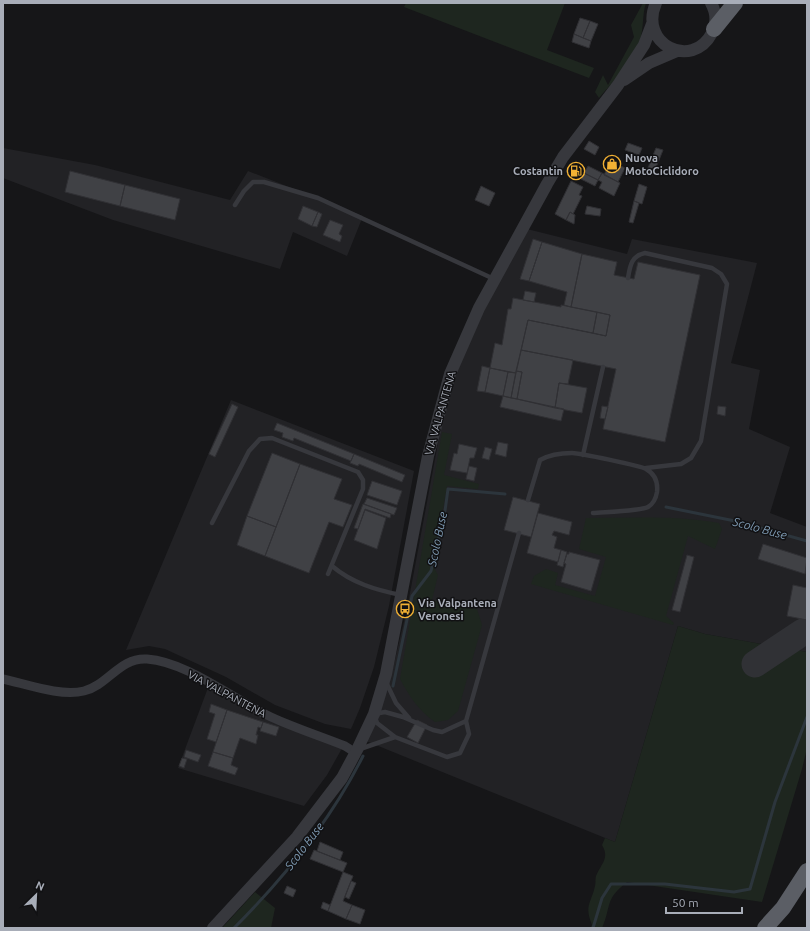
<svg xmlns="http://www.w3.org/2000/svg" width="810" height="931" font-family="Ubuntu,sans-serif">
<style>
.built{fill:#222225}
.green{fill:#1e261f}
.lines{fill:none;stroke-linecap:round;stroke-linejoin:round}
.stream{stroke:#2c353c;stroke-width:3}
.taxiway{stroke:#303135;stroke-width:27}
.building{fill:#404145;stroke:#303034}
.service{stroke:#37383d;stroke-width:4.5}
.minor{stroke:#37383d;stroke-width:9}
.tertiary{stroke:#37383d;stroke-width:12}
.trunk{stroke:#5b5e65;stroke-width:16}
.labels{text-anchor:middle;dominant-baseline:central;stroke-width:3;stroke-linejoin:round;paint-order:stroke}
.poi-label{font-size:11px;font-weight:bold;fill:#a8adb8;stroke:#111113;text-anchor:start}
.street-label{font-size:11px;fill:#a8adb8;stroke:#111113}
.water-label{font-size:12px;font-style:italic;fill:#7f9bb3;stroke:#111113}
</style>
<rect width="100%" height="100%" fill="#161618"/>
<path class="built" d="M3,148L95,165L230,200L248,171L363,216L347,256L293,232L280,269L113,220L3,178Z
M527,229L627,254L632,239L757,263L731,363L760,370L749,429L790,447L770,513L807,527V652L705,634L678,626L615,842L366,741L392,672L407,609L441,427L453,383L472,332Z
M231,400L414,471L389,606L374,667L360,708L351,729L325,724L275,705L226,677L165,649L149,646L126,650Z
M209,685L243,704L345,743L327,775L304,806L178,768Z"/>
<path class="green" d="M406,3H565L547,50L594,68L589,78L404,7Z
M643,3H646C642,15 644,27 640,40C635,62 613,81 599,98L595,92L603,75L608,85L634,37L631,25Z
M442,432L452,434L444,475L479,484L478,489L447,486L433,566L438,575L432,600L477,609L482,625L458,711L448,720L435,722C419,711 409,696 400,679Z
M586,518C630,518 675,515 719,523L722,529L715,549L688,536L666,616L674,623L673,625L531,584L534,576L546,569L558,573L555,585L595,596L606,557L579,549Z
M678,626L705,634L807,652V748L802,769L762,902L627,882C604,900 612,905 602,928H590L592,925C584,905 591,904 595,886C596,883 595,879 596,876C601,864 610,858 602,845L605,838L615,842Z
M255,892L275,908L271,928H222Z"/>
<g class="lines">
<path class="stream" d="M666,507L735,521L807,541
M393,686L412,596L431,571L445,511L448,489L505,494
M234,928C285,877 331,820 363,756
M593,928L602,898L611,884H665L734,892L750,889L775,802L807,717"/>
<path class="taxiway" d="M755,664L803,632"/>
</g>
<path class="building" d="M580,18L590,21L583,38L574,34Z
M590,21L598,24L591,41L583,38Z
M574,34L591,41L589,48L572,42Z
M589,141L599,147L595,155L584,149Z
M628,143L642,148L639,155L625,150Z
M656,148L663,150L653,175L646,173Z
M611,161L625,168L618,182L604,175Z
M571,163L582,169L578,177L566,172Z
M588,166L602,173L598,180L584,173Z
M70,171L125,185L120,206L65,192Z
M584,173L598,180L595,186L581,179Z
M602,173L620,183L614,196L599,188L602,182L598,180Z
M571,181L583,187L579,195L582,196L573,214L570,212L566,220L555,214Z
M639,184L647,187L642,204L634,201Z
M125,185L180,199L175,220L120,206Z
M481,186L495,193L489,206L475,200Z
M634,201L639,203L633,223L629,222Z
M303,206L318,212L312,226L298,219Z
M587,206L601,209L600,216L585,214Z
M318,212L322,214L317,227L312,226Z
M570,212L575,215L574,224L566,220Z
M330,220L343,225L339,234L342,236L340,242L323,235Z
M533,239L542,242L529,281L520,279Z
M542,242L582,254L571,307L564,305L567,292L529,281Z
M582,254L617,262L614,275L634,279L638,262L700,275L665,442L603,429L616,369L521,350L528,320L606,336L610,315L571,307Z
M525,291L536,293L534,302L523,300Z
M513,298L561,307V305L597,312L593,333L528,320L516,373L490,368L495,343L502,345L508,309H511Z
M597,312L610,315L606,336L593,333Z
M521,350L573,360L568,384L559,383L555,408L517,399L522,372L516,371Z
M482,366L490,368L485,392L477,391Z
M490,368L508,372L503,396L485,392Z
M516,371L522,372L517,399L511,398Z
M508,372L516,373L511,398L503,396Z
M559,383L587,388L582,413L555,408Z
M503,396L564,409L561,421L500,407Z
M232,404L238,407L215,457L209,454Z
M602,406L608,407L605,419L600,418Z
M718,406L726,407L725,416L717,414Z
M277,423L354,454L351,461L294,438L293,441L282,437L283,433L274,430Z
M498,442L508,444L506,457L495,454Z
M459,444L477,448L474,458H470L467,473L450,470L454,453L457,454Z
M485,447L492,449L489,460L482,458Z
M272,453L300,464L276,527L247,516Z
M354,454L405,475L402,482L359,464L358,466L350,463Z
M300,464L342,479L334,499L352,505L343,527L329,522L309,573L265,556Z
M469,466L477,468L474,481L466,479Z
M372,481L402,491L397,505L367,495Z
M513,497L540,504L531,537L504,530Z
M367,498L397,508L394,515L364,504Z
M363,504L391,514L390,518L365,509L358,529L354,528Z
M365,510L386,518L377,549L354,540Z
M538,513L572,522L569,535L554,531L552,535L557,537L554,548L561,550L558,562L527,553Z
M247,516L276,527L265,556L237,545Z
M763,544L807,558L805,574L758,559Z
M561,550L567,552L563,567L557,565Z
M569,552L600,560L591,591L561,582L566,564L564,563L567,554H569Z
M687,555L694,557L680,612L672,610Z
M793,585L807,588V620L787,616Z
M211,704L227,710L216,742L207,739L215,714L209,712Z
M227,710L263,722L261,728L258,727L256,735H258L256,744L240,738L233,758L213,752Z
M417,720L427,725L418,743L407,737Z
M263,722L279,727L276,736L260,731Z
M186,750L201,755L198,762L184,757Z
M213,752L233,758L231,765L238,768L235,775L208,766Z
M182,758L187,759L184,768L179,766Z
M320,842L343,852L340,860L317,851Z
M314,850L347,863L343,872L310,859Z
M343,872L353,876L343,901L352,905L346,919L328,911Z
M351,881L356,883L349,899L345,897Z
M287,886L296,890L293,897L284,893Z
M323,902L330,905L328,911L321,908Z
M352,905L365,910L360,924L346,919Z"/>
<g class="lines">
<path class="service" d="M235,205L244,191L253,182H264L318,198L494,279
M628,278C630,266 631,256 645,253L712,268L721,274L727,284L701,441L691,458L681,464L646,468
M583,455L603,367
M528,500L540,460C549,455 560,453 572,453C579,453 642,466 646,469C655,474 658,483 657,492C656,498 653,504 648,507C641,511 603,512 593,513
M212,523L249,451L260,439L272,438L358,472L363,480V489L328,574
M332,566C352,583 376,590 401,595
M386,682L396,703L409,718
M466,721L442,732L433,730L403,717L385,712L374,714L377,723L395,737L447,757L460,753L469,734L466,721L519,533
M360,749L395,737"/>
<path class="minor" d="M3,679C26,684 61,697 84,691C108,685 120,657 147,659C188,662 234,700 271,717C295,728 320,736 345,746L356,753"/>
<path class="tertiary" d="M656,3C638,44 692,71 712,33C717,23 716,12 711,3
M624,80L649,63L677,51
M213,928L297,837L342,778L357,750L374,714L386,674L428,456L450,374L479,308L547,184L563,157L618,85L644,45L652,24"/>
<path class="trunk" d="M714,29L735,3
M765,928L783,908L807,871"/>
</g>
<defs>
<symbol id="shop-ring" viewBox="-11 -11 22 22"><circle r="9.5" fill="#111113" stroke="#f2b134" stroke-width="1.5"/><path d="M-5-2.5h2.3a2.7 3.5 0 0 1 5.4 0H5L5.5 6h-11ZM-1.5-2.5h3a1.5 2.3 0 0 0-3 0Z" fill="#f2b134"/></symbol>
<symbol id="fuel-ring" viewBox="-11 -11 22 22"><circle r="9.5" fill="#111113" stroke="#f2b134" stroke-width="1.5"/><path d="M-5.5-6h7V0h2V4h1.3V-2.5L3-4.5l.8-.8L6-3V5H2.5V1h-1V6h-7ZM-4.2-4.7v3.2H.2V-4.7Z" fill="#f2b134"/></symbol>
<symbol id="bus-ring" viewBox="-11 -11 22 22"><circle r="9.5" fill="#111113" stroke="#f2b134" stroke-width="1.5"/><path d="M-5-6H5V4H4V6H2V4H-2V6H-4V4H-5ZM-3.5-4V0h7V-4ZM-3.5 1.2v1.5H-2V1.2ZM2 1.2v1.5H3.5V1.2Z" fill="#f2b134"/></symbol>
</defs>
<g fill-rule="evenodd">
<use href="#shop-ring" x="602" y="154" width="20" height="20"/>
<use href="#fuel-ring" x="566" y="161" width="20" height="20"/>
<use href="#bus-ring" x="395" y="599" width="20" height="20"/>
</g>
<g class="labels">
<g class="poi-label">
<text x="625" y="158">Nuova<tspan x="625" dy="13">MotoCiclidoro</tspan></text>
<text x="563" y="171" text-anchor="end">Costantin</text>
<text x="418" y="603">Via Valpantena<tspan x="418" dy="13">Veronesi</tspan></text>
</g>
<g class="street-label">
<text transform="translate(440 413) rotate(-74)">VIA VALPANTENA</text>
<text transform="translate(227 694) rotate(28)">VIA VALPANTENA</text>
</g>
<g class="water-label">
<text transform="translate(760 528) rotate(15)">Scolo Buse</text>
<text transform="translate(437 539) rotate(-78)">Scolo Buse</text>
<text transform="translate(304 846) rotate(-53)">Scolo Buse</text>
</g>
</g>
<rect width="810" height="931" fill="none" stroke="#a8adb8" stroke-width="8"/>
<g transform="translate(36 895) rotate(24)" stroke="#111113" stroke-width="3" paint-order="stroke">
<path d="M0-3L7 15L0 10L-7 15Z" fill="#a8adb8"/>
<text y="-6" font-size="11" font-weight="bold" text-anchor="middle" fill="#a8adb8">N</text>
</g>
<path d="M666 907v6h76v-6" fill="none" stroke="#a8adb8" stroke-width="2"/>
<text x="672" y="907" font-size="12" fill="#a8adb8" stroke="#111113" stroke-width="3" paint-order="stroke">50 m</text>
</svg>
